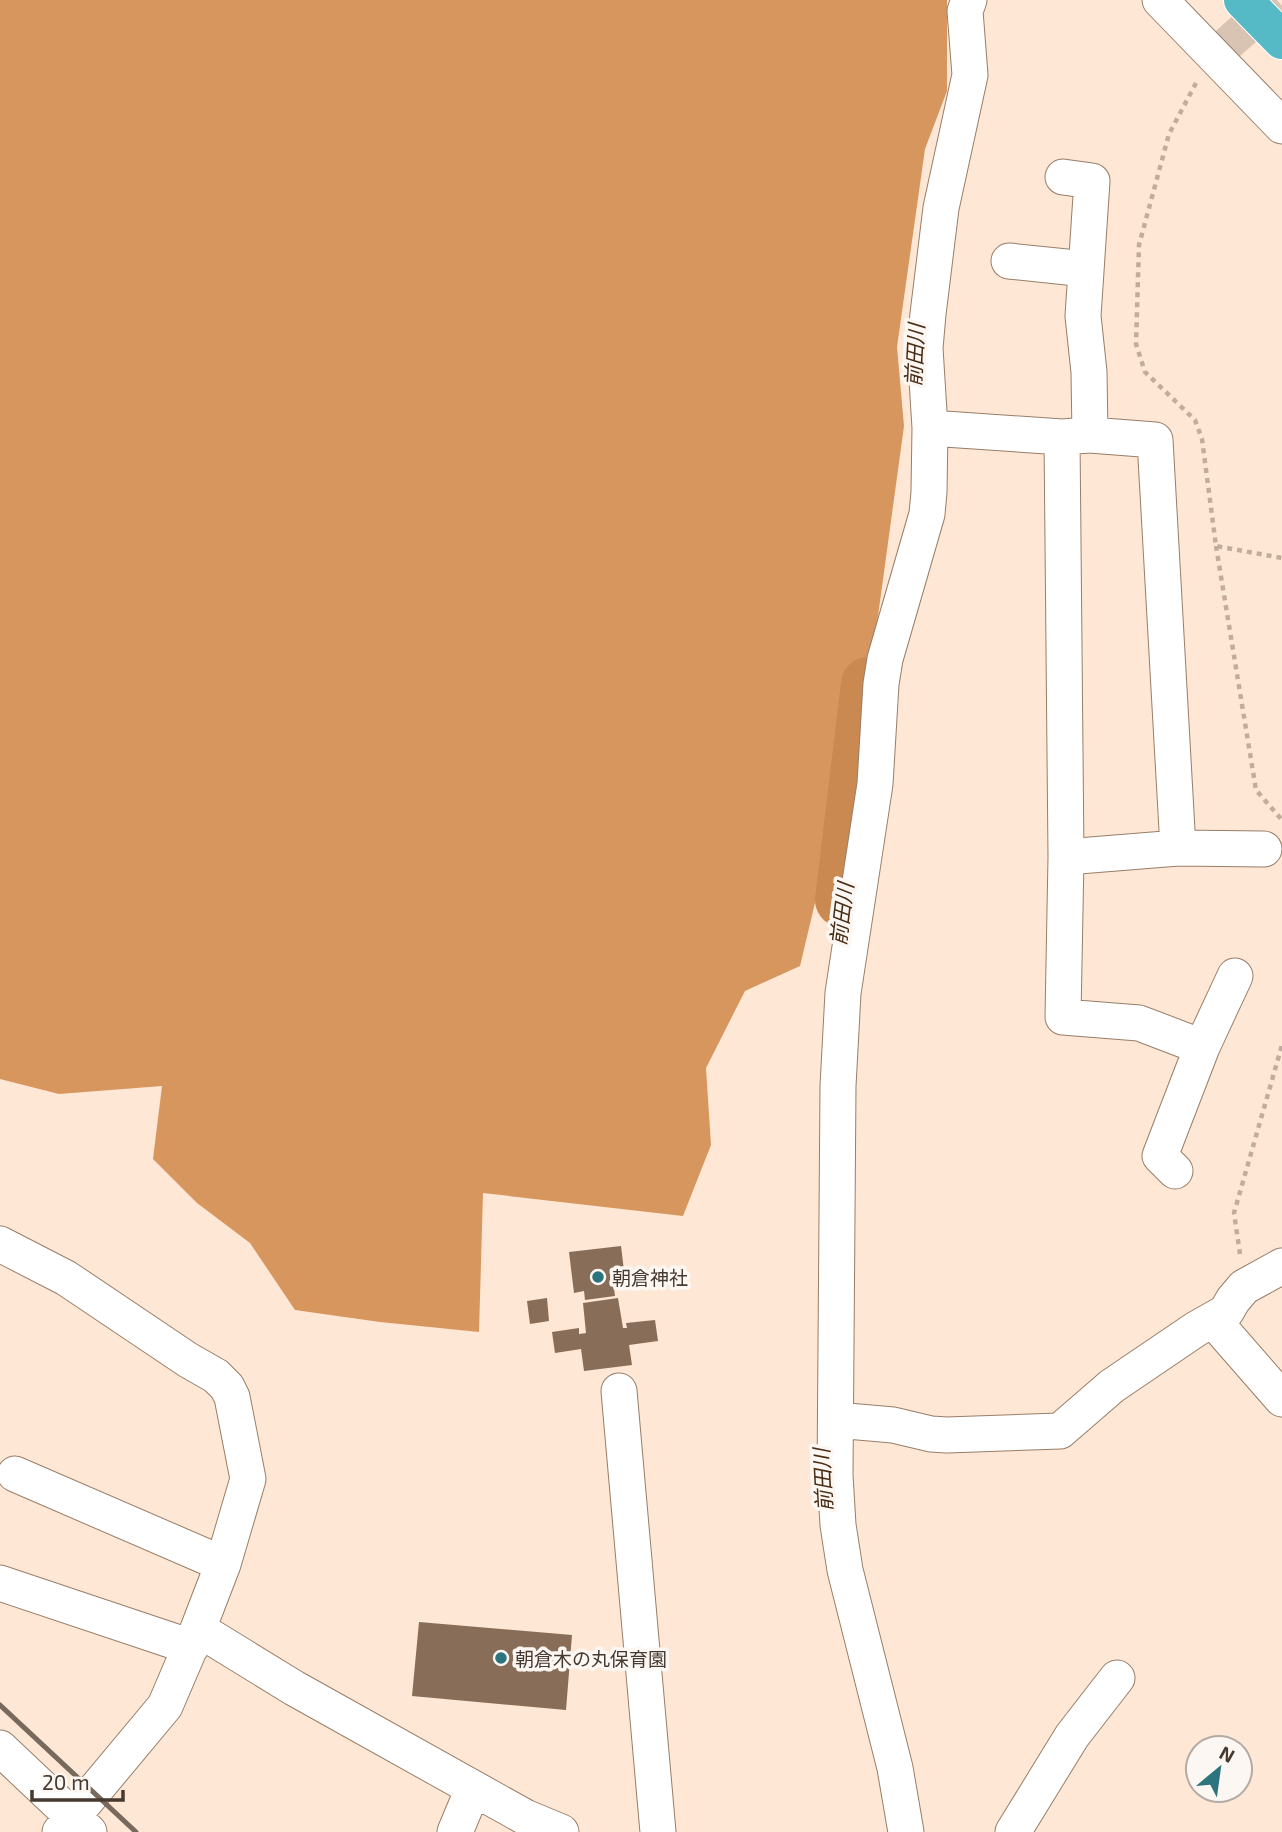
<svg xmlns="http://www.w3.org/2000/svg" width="1282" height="1832" font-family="'Exo 2','Noto Sans JP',sans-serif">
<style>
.forest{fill:#d7965e}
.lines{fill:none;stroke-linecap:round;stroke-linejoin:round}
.river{stroke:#c98951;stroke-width:54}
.building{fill:#886e59}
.minor-tunnel{stroke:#d9c4b3;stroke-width:35;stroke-dasharray:35 18;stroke-linecap:butt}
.minor-casing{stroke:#987e69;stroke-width:37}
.highway-casing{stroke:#fff;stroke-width:40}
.path{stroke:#c0ad9d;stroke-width:4.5;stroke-dasharray:5 5;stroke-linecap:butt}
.minor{stroke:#fff;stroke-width:35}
.highway{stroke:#55b9c6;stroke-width:38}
.rail{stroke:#78695d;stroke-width:5}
.poi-dot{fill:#2d757e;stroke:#fdf7f3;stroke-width:2.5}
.labels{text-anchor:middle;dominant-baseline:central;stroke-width:7;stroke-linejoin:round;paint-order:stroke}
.poi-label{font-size:19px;fill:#453930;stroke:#fdf7f3;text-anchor:start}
.water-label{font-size:21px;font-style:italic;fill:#492d15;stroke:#fdf7f3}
</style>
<rect width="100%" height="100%" fill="#fee7d4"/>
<path class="forest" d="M0,0H947V91L925,149L897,347L904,426L878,616L857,726L800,966L745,991L706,1068L711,1145L683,1216L483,1193L479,1332L380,1322L295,1310L250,1243L197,1203L153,1159L162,1086L59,1094L0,1079Z"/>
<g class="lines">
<path class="river" d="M842,900L868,684"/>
</g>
<path class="building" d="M621,1246L626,1287L614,1288L615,1296L585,1300L584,1291L574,1293L569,1252Z
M547,1298L549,1321L530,1324L527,1301Z
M618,1298L623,1328H627L626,1323L655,1320L658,1341L629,1345L632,1365L584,1371L581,1349L555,1353L552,1332L579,1328V1334L586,1333L583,1303Z
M419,1622L572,1635L566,1710L412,1696Z"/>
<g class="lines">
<path class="minor-tunnel" d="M1224,47L1277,0"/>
<defs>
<path id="minor" d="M1160,0L1282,126
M1063,177L1092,181L1083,316L1089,372L1090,435
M1009,261L1086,269
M930,428L1062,437L1090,435L1155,440L1178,848L1066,857L1062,437
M1178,848L1264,849
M1066,857L1063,1017L1139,1023L1202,1047
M1175,1171L1160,1156L1202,1047L1235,976
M0,1244L66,1278L188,1360L216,1376L227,1387L232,1397L248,1479L223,1564L198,1629L165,1706L60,1832
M1213,1320L1282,1399
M619,1391L658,1832
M836,1420L893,1425L931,1434L947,1435L1060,1431L1112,1386L1196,1329L1226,1312L1233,1300L1244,1287L1282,1266
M15,1474L223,1564
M0,1583L191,1647
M198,1629L294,1688L525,1817L561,1832
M0,1748L89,1832
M455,1832L473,1789
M906,1832L895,1768L845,1570L838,1525L835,1475L838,1086L843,993L875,784L881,684L885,659L927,514L929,492L930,428L925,348L928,314L941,208L970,75L965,11L969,0
M1013,1832L1072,1736L1117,1678"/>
<path id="highway" d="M1243,0L1282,40"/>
</defs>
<use href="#minor" class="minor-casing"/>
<use href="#highway" class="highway-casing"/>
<path class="path" d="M1196,83L1169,134L1139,245L1136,344L1145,372L1195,420L1202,439L1216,546L1282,558
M1216,546L1256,790L1282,820
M1240,1254L1234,1213L1282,1045"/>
<use href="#minor" class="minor"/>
<use href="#highway" class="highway"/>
<path class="rail" d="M0,1705L136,1832"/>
</g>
<g class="poi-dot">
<circle cx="598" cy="1277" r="7"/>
<circle cx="501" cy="1658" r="7"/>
</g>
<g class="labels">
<g class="poi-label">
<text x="612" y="1277">朝倉神社</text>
<text x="515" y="1658">朝倉木の丸保育園</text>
</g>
<g class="water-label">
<text transform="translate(914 355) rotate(-87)">前田川</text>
<text transform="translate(841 914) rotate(-83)">前田川</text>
<text transform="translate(822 1480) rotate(-93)">前田川</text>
</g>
</g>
<g transform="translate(1219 1769) rotate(29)"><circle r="33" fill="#fdf7f3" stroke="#b3aba5" stroke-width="2"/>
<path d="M0-5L12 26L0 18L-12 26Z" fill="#2d757e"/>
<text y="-10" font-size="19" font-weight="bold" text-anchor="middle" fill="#453930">N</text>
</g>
<path d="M32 1790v10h91v-10" fill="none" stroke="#453930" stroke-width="3.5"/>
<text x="42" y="1790" font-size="21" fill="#453930" stroke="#fdf7f3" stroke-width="5" paint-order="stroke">20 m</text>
</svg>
